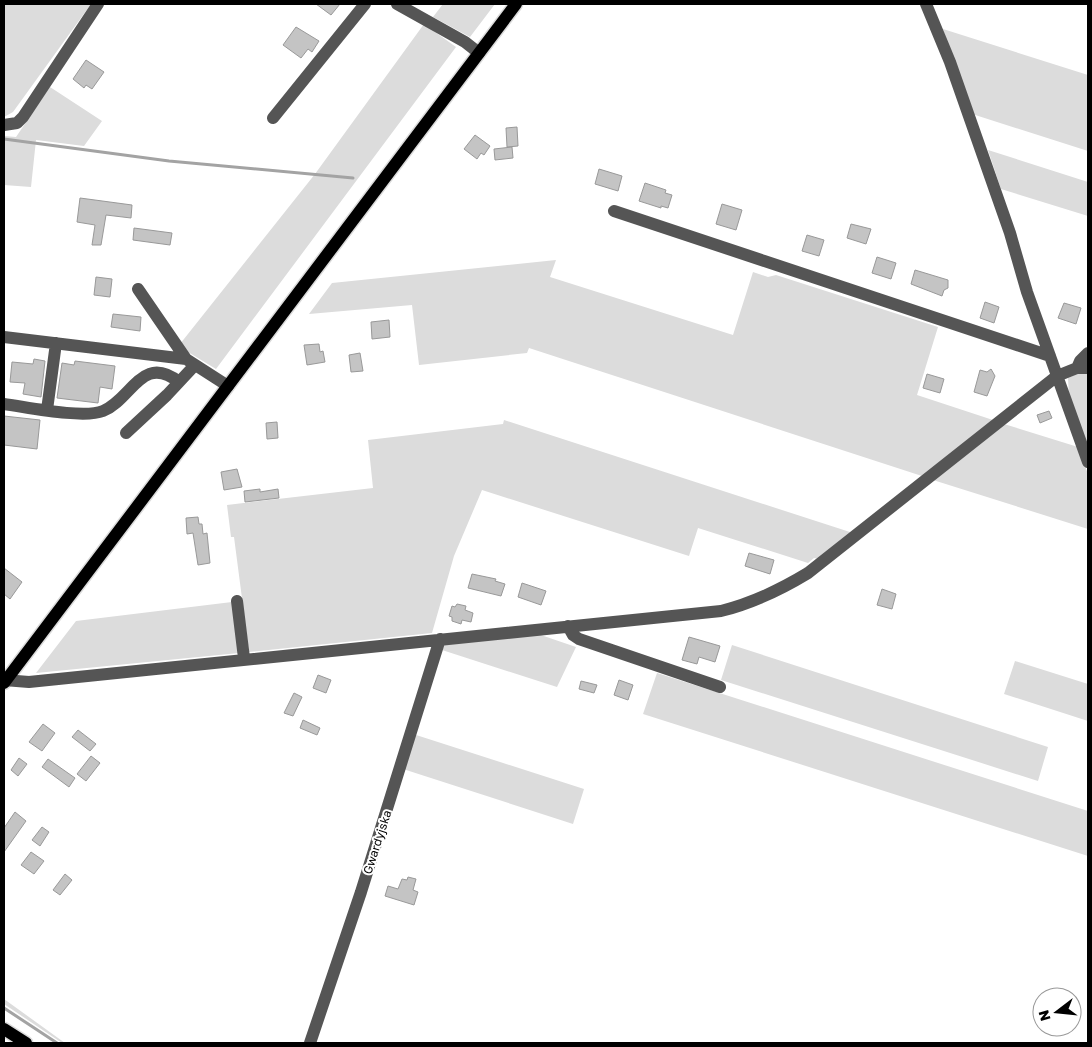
<svg xmlns="http://www.w3.org/2000/svg" width="1092" height="1047" font-family="'Golos Text',sans-serif">
<style>
.green{fill:#dcdcdc}
.lines{fill:none;stroke-linecap:round;stroke-linejoin:round}
.stream{stroke:#a3a3a3;stroke-width:3}
.building{fill:#c4c4c4;stroke:#999}
.major-casing{stroke:#dbdbdb;stroke-width:15}
.minor{stroke:#555;stroke-width:12}
.major{stroke:#000;stroke-width:12}
.labels{text-anchor:middle;dominant-baseline:central;stroke-width:4;stroke-linejoin:round;paint-order:stroke}
.street-label{font-size:12px;fill:#000;stroke:#fff}
</style>
<rect width="100%" height="100%" fill="#fff"/>
<path class="green" d="M4,4H91L13,112L4,117Z
M443,4H495L470,37L433,17Z
M424,24L456,47L216,369L188,352L180,344L315,174Z
M943,29L1088,75V151L969,113Z
M50,87L102,121L84,146L36,140L31,187L4,185V136L16,137Z
M988,150L1088,182V216L1001,189Z
M556,260L550,277L733,335L753,272L768,277L776,275L938,327L917,395L996,421L925,477L529,348L527,353L419,365L412,305L309,314L332,283Z
M1082,372H1088V452L1069,398L1068,378Z
M504,420L853,533L819,559L814,558L808,563L698,528L689,556L482,490L454,556L432,633L249,652L234,537H231L227,505L373,488L368,440L503,424Z
M1004,424L1078,447L1088,474V529L933,480Z
M232,602L239,653L36,673L76,621Z
M535,633L576,647L557,687L442,650L446,642Z
M732,645L1048,747L1038,781L721,680Z
M1015,661L1088,684V721L1004,694Z
M657,673L1088,811V856L643,714Z
M413,734L584,789L573,824L403,769Z
M4,999L65,1043H62L4,1004Z"/>
<g class="lines">
<path class="stream" d="M4,139L169,161L353,178
M4,1008L57,1043"/>
</g>
<path class="building" d="M316,4H340L331,15Z
M296,27L319,41L312,52L308,49L301,58L283,45Z
M86,60L104,72L92,89L86,85L84,88L73,79Z
M517,127L518,146L507,147L506,128Z
M475,135L490,146L484,155L481,153L477,159L464,149Z
M512,147L513,158L495,160L494,149Z
M599,169L622,176L618,191L595,184Z
M645,183L666,190L665,193L672,195L668,208L661,206V208L639,201Z
M80,198L132,205L131,218L106,215L101,245H92L95,225L77,222Z
M722,204L742,210L736,230L716,224Z
M851,224L871,229L866,244L847,238Z
M134,228L172,233L170,245L133,240Z
M807,235L824,240L819,256L802,251Z
M877,257L896,263L891,279L872,273Z
M915,270L948,280V288L944,290L942,296L911,284Z
M96,277L112,279L110,297L94,295Z
M985,302L999,307L994,323L980,318Z
M1064,303L1081,308L1076,324L1058,318Z
M113,314L141,317L140,331L111,327Z
M389,320L390,337L372,339L371,322Z
M319,344L320,352L323,351L325,362L307,365L304,345Z
M360,353L363,371L351,372L349,355Z
M34,359L45,361L41,397L23,394L25,383L10,382L12,362L33,364Z
M75,361L115,366L112,389L100,387L98,403L57,398L62,363L74,365Z
M991,369L995,376L987,396L974,392L980,370L987,372Z
M927,374L944,379L940,393L923,388Z
M1049,411L1052,418L1040,423L1037,415Z
M4,416L40,420L37,449L4,445Z
M277,422L278,438L267,439L266,423Z
M237,469L242,487L224,490L221,472Z
M260,489V492L278,489L279,498L245,502L244,491Z
M198,517L199,524H202L203,534L207,533L210,563L198,565L193,533L187,534L186,518Z
M749,553L774,560L770,574L745,566Z
M4,568L22,582L10,599L4,594Z
M472,574L496,579L495,581L505,584L501,596L468,588Z
M522,583L546,591L541,605L518,597Z
M882,589L896,594L892,609L877,605Z
M457,604L466,606L465,610L473,613L471,622L462,620L461,624L452,621V617L449,616L452,606L455,607Z
M689,637L720,646L715,662L699,657L697,664L682,660Z
M318,675L331,680L326,693L313,688Z
M619,680L633,685L628,700L614,695Z
M581,681L597,685L594,693L579,689Z
M294,693L302,697L293,716L284,713Z
M303,720L320,728L317,735L300,728Z
M43,724L55,733L42,751L29,742Z
M78,730L96,744L90,751L72,737Z
M91,756L100,763L86,781L77,774Z
M19,758L27,764L18,776L11,770Z
M48,759L75,778L69,787L42,767Z
M15,812L26,821L4,852V828Z
M42,827L49,832L40,846L32,840Z
M31,852L44,861L34,874L21,865Z
M65,874L72,880L60,895L53,890Z
M408,877L416,879L413,890L418,892L414,905L385,896L388,886L398,889L402,879L407,880Z"/>
<g class="lines">
<defs>
<path id="major" d="M4,683L516,4
M4,1029L26,1043"/>
</defs>
<use href="#major" class="major-casing"/>
<path class="minor" d="M397,4L465,42L479,53
M926,4L950,62L1010,233L1027,292L1088,462
M273,118L365,4
M4,125L17,123L23,117L98,4
M614,211L1050,356
M138,289L186,359
M4,337L186,359L228,386
M1077,368L1080,361L1088,353
M4,404C27,407 83,419 103,411C132,399 142,353 179,382
M47,410L56,343
M126,433L167,395L195,365
M237,601L244,658
M568,626L573,635L579,639L720,687
M4,680L29,682L721,611C753,603 780,590 808,573L1057,376L1077,368H1088
M310,1043L361,892L440,639"/>
<use href="#major" class="major"/>
</g>
<g class="labels">
<g class="street-label">
<text transform="translate(377 842) rotate(-72)">Gwardyjska</text>
</g>
</g>
<rect width="1092" height="1047" fill="none" stroke="#000000" stroke-width="10"/>
<g transform="translate(1057 1012) rotate(254)"><circle r="24" fill="#ffffff" stroke="#999999"/>
<path d="M0-4L9 19L0 12L-9 19Z" fill="#000000"/>
<text y="-8" font-size="14" font-weight="bold" text-anchor="middle" fill="#000000">N</text>
</g>
</svg>
